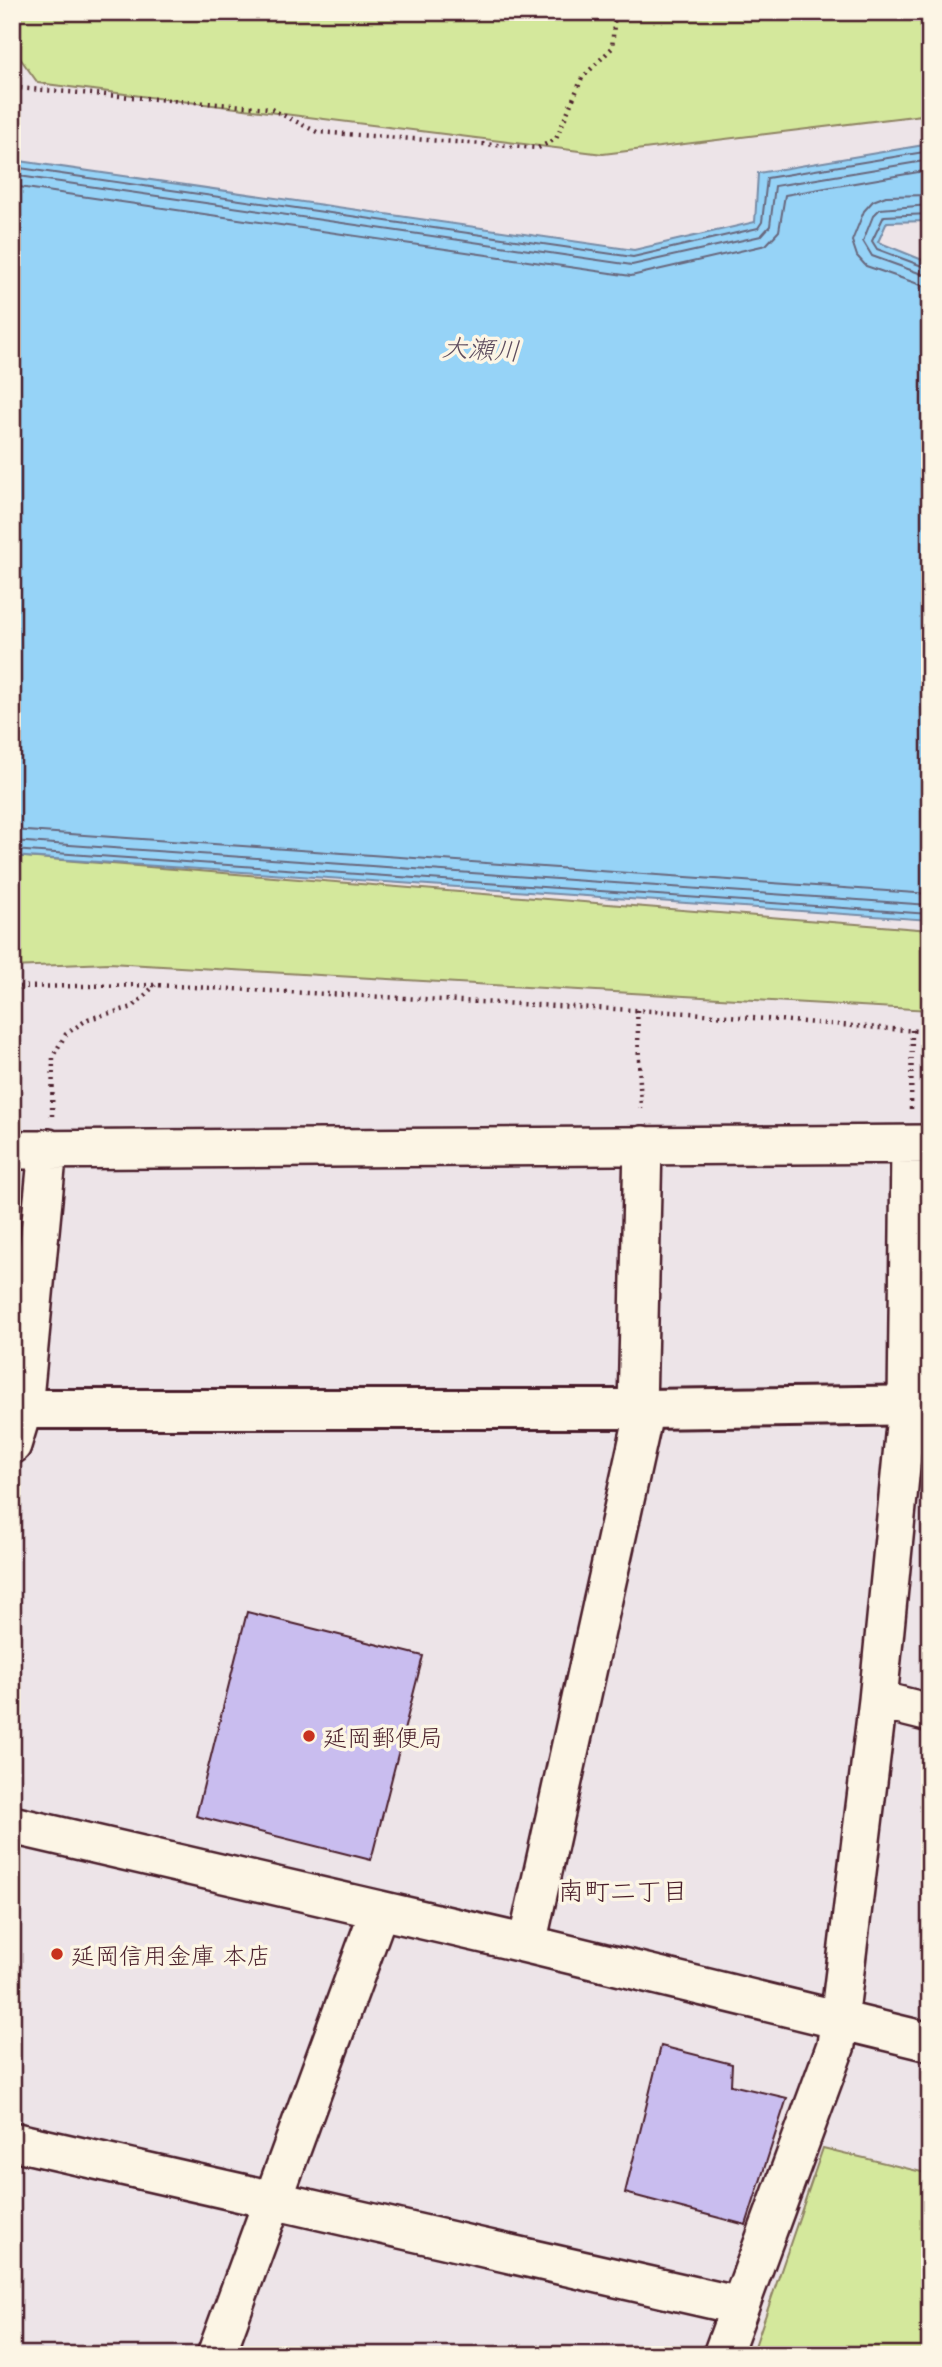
<svg xmlns="http://www.w3.org/2000/svg" width="942" height="2367" font-family="Mali,'Klee One',sans-serif">
<style>
.green{fill:#d4e89c;stroke:#8f8464;stroke-width:2}
.water{fill:#96d3f7;stroke:#788ba5;stroke-width:2}
.lines{fill:none;stroke-linecap:round;stroke-linejoin:round}
.shore{stroke:#68677d;stroke-width:2}
.building{fill:#c9bdef;stroke:#4a1f2b;stroke-width:2}
.minor-casing{stroke:#4a1f2b;stroke-width:42}
.tertiary-casing{stroke:#4a1f2b;stroke-width:44}
.path{stroke:#4a1f2b;stroke-width:4.5;stroke-dasharray:2 5;stroke-linecap:butt}
.minor{stroke:#fcf5e5;stroke-width:37}
.tertiary{stroke:#fcf5e5;stroke-width:38}
.poi-dot{fill:#c8321e;stroke:#fcf5e5;stroke-width:2.5}
.labels{text-anchor:middle;dominant-baseline:central;stroke-width:7;stroke-linejoin:round;paint-order:stroke}
.poi-label{font-size:24px;fill:#4a1f2b;stroke:#fcf5e5;text-anchor:start}
.water-label{font-size:26px;font-style:italic;fill:#5d4c5e;stroke:#fcf5e5}
.neighbourhood-label{font-size:26px;fill:#4a1f2b;stroke:#fcf5e5}
</style>
<rect width="100%" height="100%" fill="#ede4e8"/>
<filter id="ink" filterUnits="userSpaceOnUse"><feTurbulence type="fractalNoise" baseFrequency=".0143" numOctaves="2"/><feDisplacementMap in="SourceGraphic" scale="14" xChannelSelector="R" yChannelSelector="G"/><feConvolveMatrix kernelMatrix="1 2 1 2 8 2 1 2 1" color-interpolation-filters="sRGB"/></filter>
<g filter="url(#ink)">
<path class="green" d="M12,12H930V114L603,154L38,83L12,47Z
M12,856L930,930V1010L109,963L12,967Z
M823,2148L930,2174V2355H752Z"/>
<path class="water" d="M930,144V221L887,222L878,242L930,263V920L12,856V148L20,161L634,250L755,222L758,173Z"/>
<g class="lines">
<path class="shore" d="M12,162L20,168L633,257L758,228L762,222L767,178L930,151
M12,175L632,265L761,236L770,226L775,186L930,160
M12,186L631,276L766,245L779,231L785,195L930,170
M930,195L886,196L873,201L864,211L852,241L857,256L866,266L930,288
M930,205L880,209L873,216L863,241L872,256L930,277
M930,214L884,216L872,241L877,249L930,269
M12,830L930,894
M12,841L930,905
M12,850L930,914"/>
</g>
<path class="building" d="M247,1612L423,1656L371,1860L196,1816Z
M661,2046L732,2064L731,2085L787,2098L746,2225L625,2193Z"/>
<g class="lines">
<defs>
<path id="minor" d="M12,1150L930,1144
M637,1409L643,1145
M12,1445L23,1409L48,1148
M878,1700L930,1713
M12,1825L527,1944L930,2042
M527,1944L645,1409
M12,2141L740,2306
M216,2355L379,1911
M722,2355L836,2045L878,1700L907,1405L910,1145"/>
<path id="tertiary" d="M12,1409H645L930,1405"/>
</defs>
<use href="#minor" class="minor-casing"/>
<use href="#tertiary" class="tertiary-casing"/>
<path class="path" d="M12,78L18,88L269,108L317,132L538,148L556,139L582,78L612,48L615,12
M12,987L155,985L690,1013L930,1032
M637,1010L641,1109
M911,1109L912,1030
M52,1116L53,1056L66,1034L88,1019L133,1007L155,985"/>
<use href="#minor" class="minor"/>
<use href="#tertiary" class="tertiary"/>
</g>
</g>
<g class="poi-dot">
<circle cx="309" cy="1736" r="7"/>
<circle cx="57" cy="1954" r="7"/>
</g>
<g class="labels">
<g class="poi-label">
<text x="323" y="1736">延岡郵便局</text>
<text x="71" y="1954">延岡信用金庫 本店</text>
</g>
<g class="water-label">
<text transform="translate(481 348) rotate(3)">大瀬川</text>
</g>
<g class="neighbourhood-label">
<text x="623" y="1890">南町二丁目</text>
</g>
</g>
<rect width="942" height="2367" fill="none" stroke="#fcf5e5" stroke-width="42"/>
<rect x="21" y="21" width="900" height="2325" fill="none" stroke="#4a1f2b" stroke-width="2.5" filter="url(#ink)"/>
</svg>
